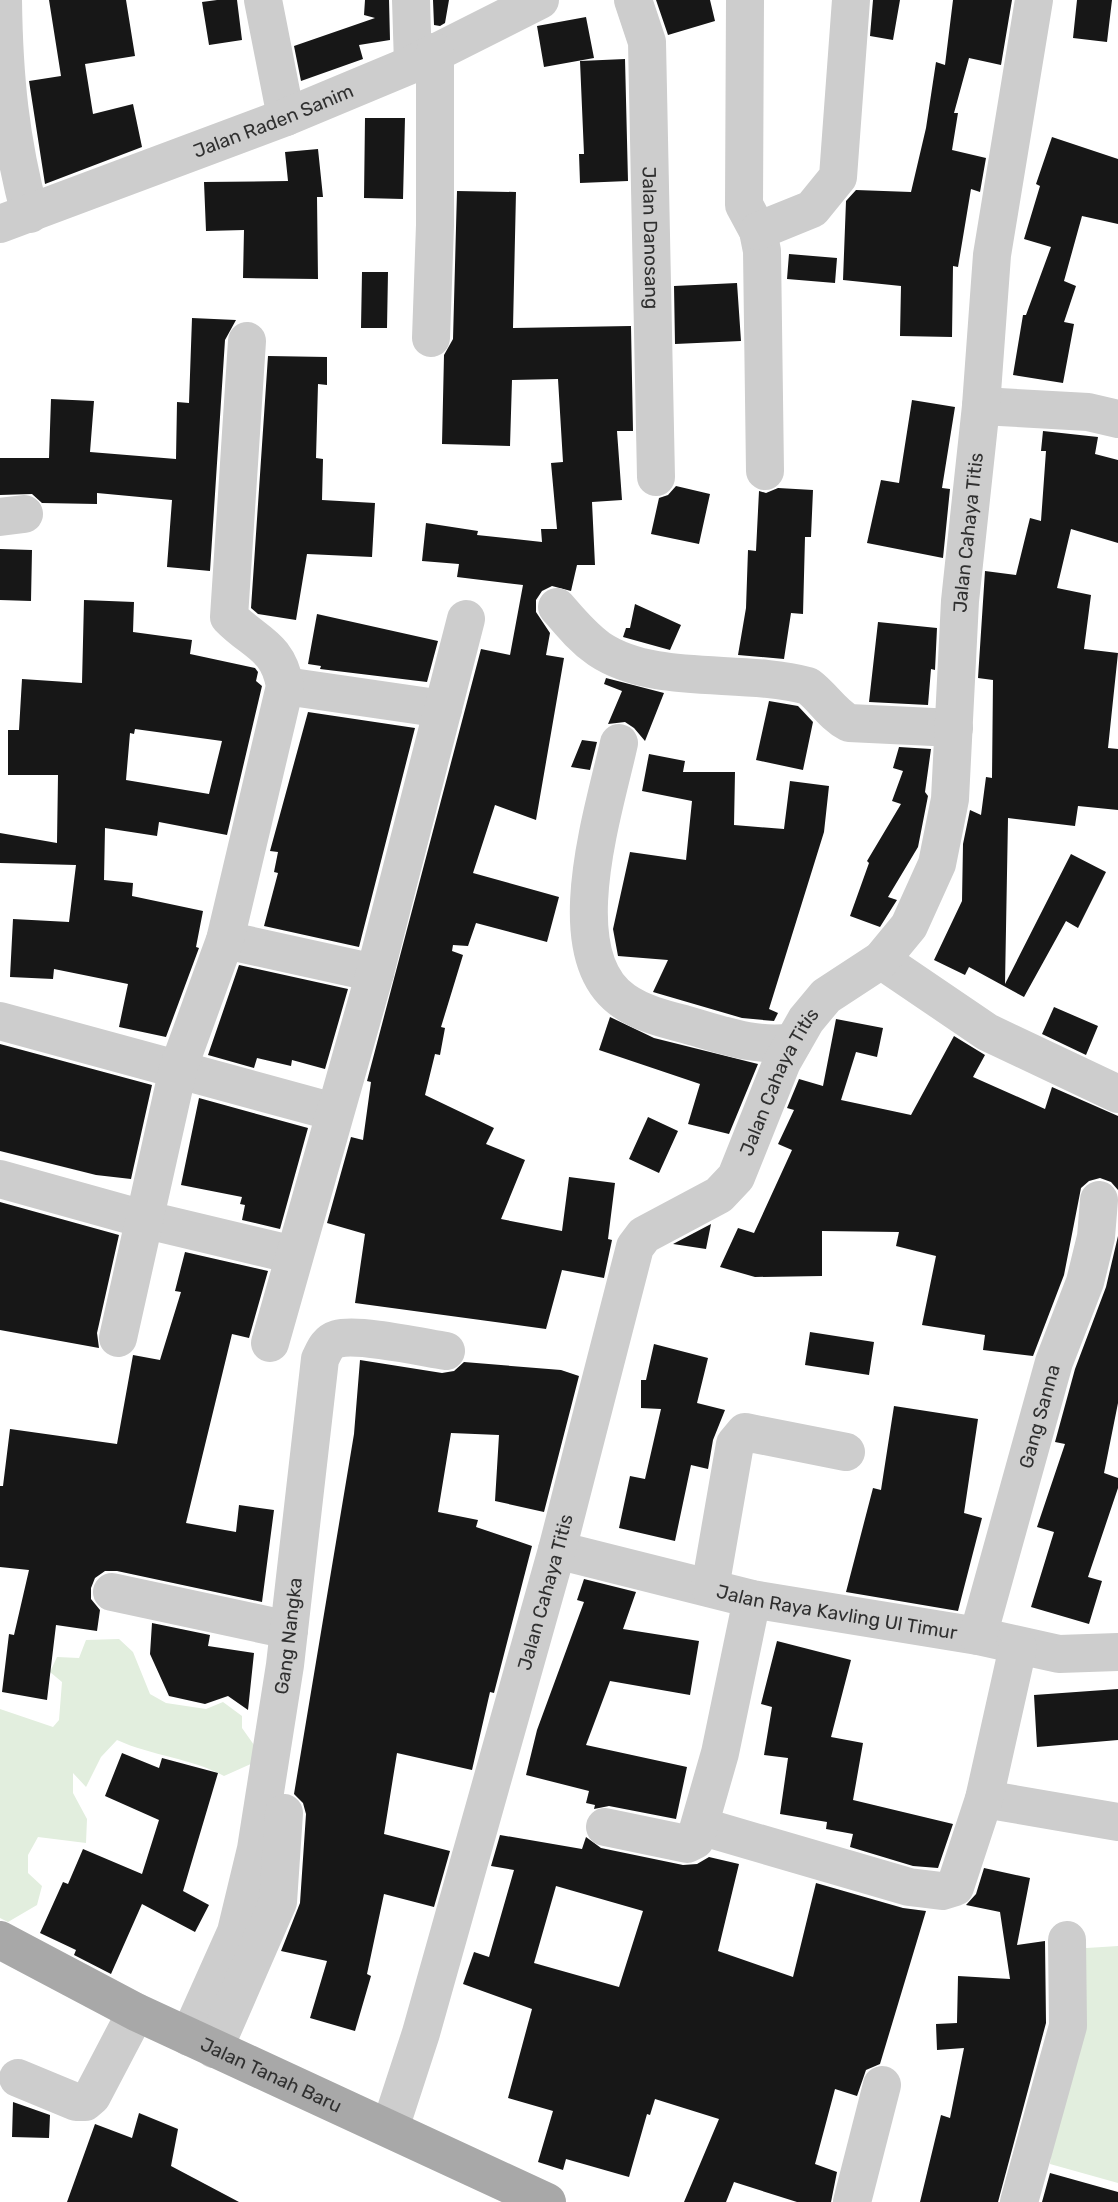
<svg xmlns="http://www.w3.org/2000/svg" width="1118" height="2202" font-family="Rubik,sans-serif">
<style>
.green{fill:#e2eede}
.building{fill:#171717;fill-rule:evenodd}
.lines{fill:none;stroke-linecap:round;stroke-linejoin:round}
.minor{stroke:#cdcdcd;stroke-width:38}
.major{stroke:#a8a8a8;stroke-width:38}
.labels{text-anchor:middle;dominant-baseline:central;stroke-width:7;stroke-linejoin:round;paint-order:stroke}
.street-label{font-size:19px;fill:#303030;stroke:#fff}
</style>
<rect width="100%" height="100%" fill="#fff"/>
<path class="green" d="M119,1639L133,1652L150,1694L166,1703L206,1709L223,1702L242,1716V1728L254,1745L253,1763L224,1776C191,1758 152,1756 117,1740L101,1757L86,1787L73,1773V1793L87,1819L86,1843L38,1837L28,1855V1873L42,1886L37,1905L8,1922L0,1918V1709L53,1727L59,1720L62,1682L50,1672L57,1657L79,1658L86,1640Z
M1118,1946V2183L1050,2164L1071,1949Z"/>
<path class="building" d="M49,0H126L135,56L85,64L93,114L133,104L142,147L45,184L29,81L61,76Z
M217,0H237L242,40L209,45L202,2Z
M365,0H389L390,40L359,45L363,59L301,81L294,46L375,18L364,15Z
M433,0H449L445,23L440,26L434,25Z
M656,0H710L715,21L668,35Z
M873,0H900L893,40L870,36Z
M953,0H1012L1001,65L969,58L954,113H958L952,150L986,158L980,192L971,189L958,267L953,266L952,337L900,336L901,286L843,280L846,201L856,190L911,192L926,128L936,62L945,65Z
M1077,0H1112L1107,42L1073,38Z
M586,17L594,58L544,67L537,26Z
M625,59L628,181L580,183L579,154H584L580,61Z
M365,118H405L403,199L364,198Z
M1052,137L1118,159V224L1082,216L1064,281L1076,286L1064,322L1074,324L1063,383L1013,375L1023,315H1026L1051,247L1024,239L1040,186L1036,184Z
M318,149L323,197H317L318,279L243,278L244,230L206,231L204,182L288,181L285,152Z
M457,191L516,192L513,328L631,326L633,431H617L622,500L592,502L595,565H577L571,591L552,586L542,591L536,600V612L550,633L546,655L564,658L536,820L495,805L473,873L559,897L547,942L476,923L468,946L453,945L452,951L463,955L441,1027L445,1028L440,1055L435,1054L425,1095L494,1128L486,1144L525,1160L501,1219L562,1231L569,1177L615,1183L608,1239L612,1240L604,1278L562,1270L546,1329L355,1303L365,1234L327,1223L351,1137L363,1140L371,1082L367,1081L481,649L510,655L523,585L457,577L459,564L422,561L426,523L478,531L477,535L542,542L541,529H557L551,463L563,462L558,379L512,380L510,446L442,444L444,355L453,339Z
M789,254L837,258L835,283L787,279Z
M362,272H388L387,328H361Z
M737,283L741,341L675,344L674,286Z
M192,318L236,320L225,340L210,571L167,567L172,500L97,493V504L42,503L32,494L0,495V458H49L51,399L94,401L90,452L176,459L177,402L189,403Z
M268,356L327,357V385L318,384L316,458L323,459L322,500L375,503L372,557L307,554L296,620L258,614L251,608Z
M912,400L955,407L942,488L950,489L943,558L867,543L881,480L899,483Z
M1043,431L1098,437L1095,454L1118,460V543L1071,529L1057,588L1091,595L1084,649L1118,653L1108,748L1118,749V810L1078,806L1075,826L1008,818L1005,984L1071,854L1106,872L1078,928L1066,921L1024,997L969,967L965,975L934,960L962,901L963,844L970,810L981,815L986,777L992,778L993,680L978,678L985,571L1016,575L1030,518L1041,521L1046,451H1041Z
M676,486L710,494L699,544L651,534L659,498L668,495Z
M778,488L813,490L811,537H805L803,614L791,613L784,659L738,655L746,608L748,550L756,551L759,491L766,493Z
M0,549L32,550L31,601L0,600Z
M84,600L134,602L133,632L192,640L190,654L255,668L258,672L256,681L262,686L227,835L159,822L157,836L105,828L104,880L133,883L132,896L203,911L196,947L199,948L166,1037L119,1027L128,984L54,969L53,979L10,977L13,919L69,922L76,865L0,863V833L57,843L58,775H8V730H19L22,679L82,683ZM135,729L222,741L209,794L126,780L130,733L134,734Z
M635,604L681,625L670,650L623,637L626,628H630Z
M317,614L438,641L427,682L320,669L321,666L308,664Z
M878,622L937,628L935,670L931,669L928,705L869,702Z
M606,678L664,693L645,741L634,728L625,722L608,724L622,691L604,684Z
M769,701L798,706L813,722L803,770L756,760Z
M308,712L415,728L359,947L264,926L278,873L274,872L278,852L270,851Z
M582,740L597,742L590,770L571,767Z
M899,747L931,749L925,792L928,796L918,847L888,897L897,900L880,927L850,916L869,863L867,861L901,804L892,801L903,771L893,768Z
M649,754L685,761L683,772H735L734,825L784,829L790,781L829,786L824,832L769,1009L778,1013L774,1021L742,1018L653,992L668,960L618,956L613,929L630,852L686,860L692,801L642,791Z
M239,965L348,989L325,1069L292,1060L291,1066L257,1058L254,1068L208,1055Z
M1054,1007L1098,1026L1086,1055L1042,1034Z
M610,1017L654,1038L758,1064L729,1134L688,1124L700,1084L599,1050Z
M836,1019L883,1028L877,1057L856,1052L841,1100L911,1115L954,1036L985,1055L973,1077L1045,1109L1052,1087L1118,1116V1190L1111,1182L1100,1178L1089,1181L1081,1188L1064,1275L1033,1356L983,1350L985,1335L922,1325L936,1256L896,1246L899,1232L822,1231V1276L755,1277L720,1267L738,1228L754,1233L792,1150L778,1144L794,1110L787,1108L799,1079L823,1086Z
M0,1044L152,1085L131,1179L96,1175L0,1151Z
M199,1098L308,1128L280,1229L242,1220L245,1205L240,1204L242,1197L181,1185Z
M648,1117L678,1131L659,1173L629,1159Z
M0,1202L119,1235L97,1333L99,1348L0,1330Z
M711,1224L706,1249L673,1244Z
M1118,1236V1403L1104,1473L1118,1478V1488L1088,1577L1102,1581L1089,1624L1031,1607L1054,1532L1037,1527L1065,1444L1055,1442L1075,1369L1106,1287Z
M185,1252L268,1271L249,1338L232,1334L186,1523L236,1532L239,1505L274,1510L262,1602L117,1571H105L95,1578L91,1588V1599L100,1610L97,1631L56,1625L47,1700L2,1692L9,1634L14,1635L29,1570L0,1567V1486H3L10,1429L117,1444L133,1355L160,1360L181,1292L175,1291Z
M810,1332L874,1342L869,1375L805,1365Z
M654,1344L708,1358L697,1403L725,1410L713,1440L708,1469L691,1465L675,1541L619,1528L630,1476L645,1479L661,1409L641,1408V1380H646Z
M360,1360L442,1373L454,1371L464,1362L561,1370L579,1376L544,1512L495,1501L499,1435L451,1433L438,1512L478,1520L476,1527L532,1546L494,1693L490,1692L472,1770L397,1753L384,1834L450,1851L434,1907L384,1894L367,1974L371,1976L355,2031L310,2018L327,1961L281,1951L300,1903L306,1814L303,1803L294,1794L354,1434Z
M894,1406L978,1419L964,1513L982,1518L958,1611L846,1592L873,1488L881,1490Z
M584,1579L636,1592L623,1629L699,1641L690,1695L610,1681L586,1745L687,1767L676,1819L609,1806L594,1809L595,1805L586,1803L589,1791L526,1775L537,1730L584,1602L577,1600Z
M152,1623L210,1635L208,1646L254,1653L248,1710L228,1696L205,1704L169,1696L150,1654Z
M777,1641L851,1660L831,1737L863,1743L853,1800L953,1824L938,1868L913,1866L850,1847L853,1834L826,1829L827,1822L780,1814L788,1758L764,1755L772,1707L761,1704Z
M1118,1689V1740L1037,1747L1034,1695Z
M122,1753L159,1768L162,1758L218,1773L183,1891L209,1905L195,1932L142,1904L111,1974L74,1955L76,1950L40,1933L63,1882L68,1884L83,1849L142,1874L159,1820L105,1796Z
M500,1835L582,1849L586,1837L601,1848L683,1865L697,1864L709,1857L739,1864L718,1951L793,1977L816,1883L903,1908L926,1911L880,2064L866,2070L857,2096L835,2089L815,2164L837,2172L831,2202H797L734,2182L726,2202H684L719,2119L655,2099L650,2115L647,2114L629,2177L566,2159L563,2170L538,2162L553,2111L508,2098L532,2009L463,1984L474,1952L489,1957L514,1870L491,1866ZM556,1886L643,1911L619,1987L534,1963Z
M984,1868L1030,1878L1017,1945L1045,1941L1046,2023L998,2202H920L941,2115L950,2118L964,2048L937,2050L936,2024L957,2023L958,1976L1010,1979L1000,1912L966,1905L976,1894Z
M13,2102L50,2115L49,2138L12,2137Z
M139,2113L178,2129L171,2166L239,2202H67L95,2124L132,2138Z
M1050,2173L1118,2192V2202H1042Z"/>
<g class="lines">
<g class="minor">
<path d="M3,0C4,76 10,140 30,214"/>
<path d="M263,0L286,117"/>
<path d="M411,0L413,64"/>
<path id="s1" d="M633,0L647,42L656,477"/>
<path d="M745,0L744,205L758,231L762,251L765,471"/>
<path id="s2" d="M0,224L286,117L413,64L540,0"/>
<path d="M758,231L812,209L838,177L851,0"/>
<path d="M431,338L435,225V52"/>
<path d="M981,406L1088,412L1118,419"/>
<path d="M0,517L24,514"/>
<path d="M557,607C570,622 582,637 599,649C654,686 742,668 808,686C823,697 832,714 849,723L954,728"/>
<path d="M285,686L443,709"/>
<path d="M619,743C605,808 556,955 624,1001C641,1013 664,1019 684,1024C720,1034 755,1048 793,1042"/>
<path d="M225,940L375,973"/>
<path d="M881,960L987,1032L1118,1094"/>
<path d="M0,1021L334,1112"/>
<path d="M0,1179L147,1220L294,1255"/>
<path d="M118,1338L178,1069L225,940L285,686C278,645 254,643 229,617L247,341"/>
<path d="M270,1343L375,973L466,619"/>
<path id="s3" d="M557,1550L752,1599L978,1636L1059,1654L1118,1652"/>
<path d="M710,1588L735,1444L745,1432L846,1452"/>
<path d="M112,1592L289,1630"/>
<path id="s4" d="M978,1636L1054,1362L1085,1282L1096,1237L1099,1200"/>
<path d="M984,1799L1118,1822"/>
<path d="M700,1826L909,1887L942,1891L955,1887L984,1799L1018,1647"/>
<path d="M605,1827L687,1844L695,1840L720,1753L752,1599"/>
<path id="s5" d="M189,2037L236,1932L256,1849L285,1665L320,1359C324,1351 327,1342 337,1339C358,1333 421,1347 446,1351"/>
<path d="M214,2049L278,1902L284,1813"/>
<path d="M18,2078L76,2102H85L92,2096L136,2012"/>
<path id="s6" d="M390,2128L421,2033L557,1550L635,1247L644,1235L719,1195L736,1177L782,1062L806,1020L826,996L881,960L909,926L937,864L950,799L960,601L981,406L992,255L1034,0"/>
<path d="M852,2202L882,2085"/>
<path d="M1019,2202L1068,2026L1067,1940"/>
</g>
<path class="major" id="s7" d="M0,1940L136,2012L547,2202"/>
</g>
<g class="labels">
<g class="street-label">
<text stroke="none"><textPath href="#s2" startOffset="292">Jalan Raden Sanim</textPath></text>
<text stroke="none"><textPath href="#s1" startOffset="240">Jalan Danosang</textPath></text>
<text stroke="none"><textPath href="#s6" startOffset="1754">Jalan Cahaya Titis</textPath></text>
<text stroke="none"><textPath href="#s6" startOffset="1144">Jalan Cahaya Titis</textPath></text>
<text stroke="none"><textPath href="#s4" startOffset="228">Gang Sanna</textPath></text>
<text stroke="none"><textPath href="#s6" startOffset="558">Jalan Cahaya Titis</textPath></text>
<text stroke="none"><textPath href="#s3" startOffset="287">Jalan Raya Kavling Ul Timur</textPath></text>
<text stroke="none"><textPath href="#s5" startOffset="416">Gang Nangka</textPath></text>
<text stroke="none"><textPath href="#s7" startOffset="303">Jalan Tanah Baru</textPath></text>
</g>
</g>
</svg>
